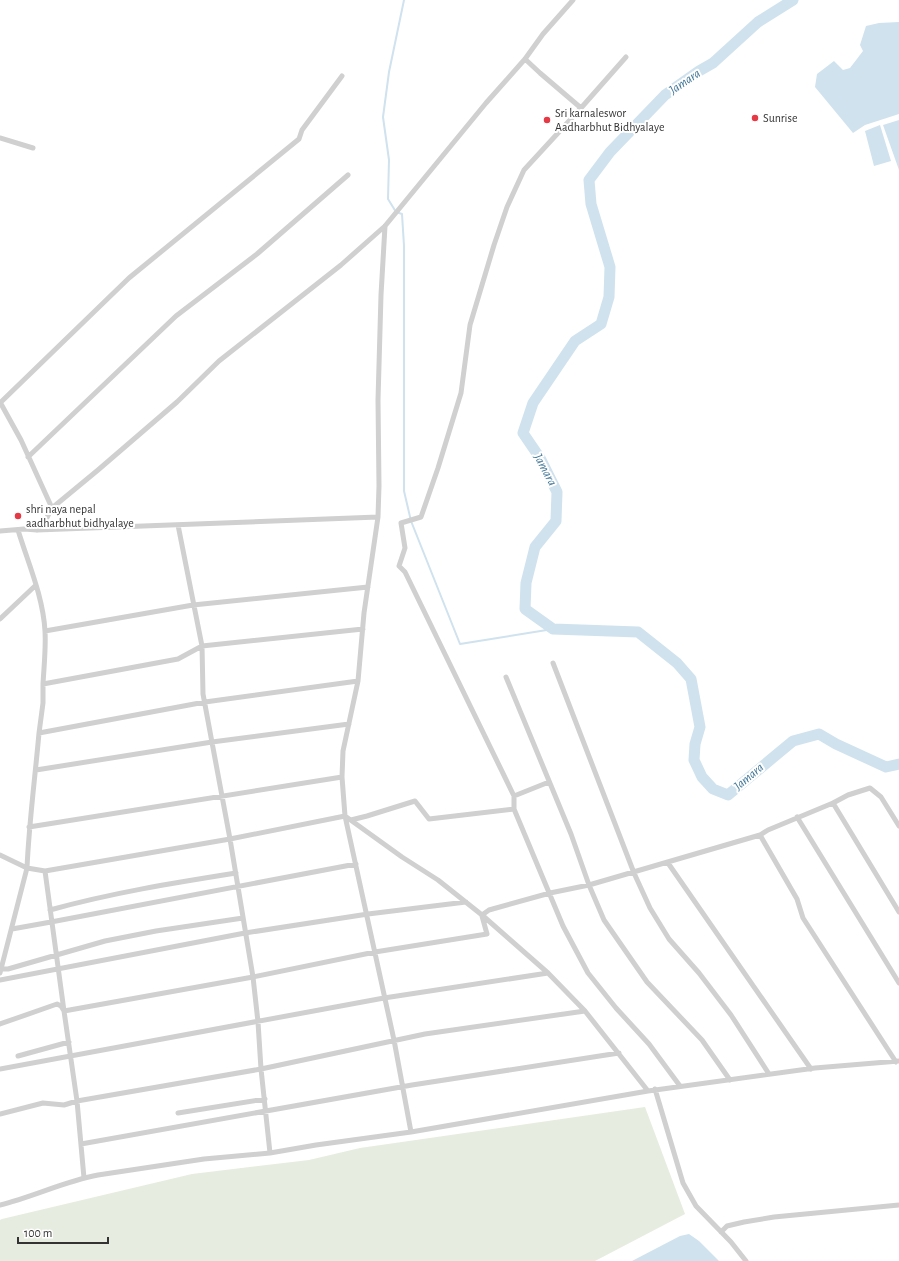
<svg xmlns="http://www.w3.org/2000/svg" width="899" height="1261" font-family="'Alegreya Sans',sans-serif">
<style>
.green{fill:#e6ecdf}
.water{fill:#cfe2ee}
.lines{fill:none;stroke-linecap:round;stroke-linejoin:round}
.stream{stroke:#cfe2ee;stroke-width:2}
.river{stroke:#cfe2ee;stroke-width:11}
.street{stroke:#d0d0d0;stroke-width:5}
.poi-dot{fill:#e63946;stroke:#fff;stroke-width:1.5}
.labels{text-anchor:middle;dominant-baseline:central;stroke-width:4;stroke-linejoin:round;paint-order:stroke}
.poi-label{font-size:12px;fill:#333;stroke:#fff;text-anchor:start}
.water-label{font-size:13px;font-style:italic;fill:#3f7597;stroke:#fff}
</style>
<rect width="100%" height="100%" fill="#fff"/>
<path class="green" d="M645,1107L685,1214L595,1261H0V1220L2,1219L192,1174L309,1160L360,1148Z"/>
<path class="water" d="M899,22V114L865,125L853,133L815,87L817,74L834,61L843,70L850,68L863,51L860,45L866,26L879,23Z
M899,120V170L883,125Z
M880,125L891,161L874,166L865,131Z
M689,1234L699,1241L719,1261H632L680,1236Z"/>
<g class="lines">
<path class="stream" d="M404,0L389,72L383,117L389,160L388,199L396,212L402,214L404,246V491L411,521L460,644L553,629"/>
<path class="river" d="M793,0L758,22L713,63L699,71L665,95L610,152L589,180L591,204L610,267L609,297L601,324L575,341L533,403L523,433L540,458L557,492L556,521L535,547L526,583L525,609L553,629L638,632L677,663L691,679L700,727L695,744L694,760L702,777L713,789L728,795L793,741L819,734L836,744L886,767L899,764"/>
<path class="street" d="M626,57L581,108L524,170L507,207L494,245L470,325L461,393L438,468L421,517L401,523L405,548L399,566L405,572L514,796V809L563,926L588,973L616,1008L649,1044L680,1086
M525,59L540,73L581,108
M0,138L33,148
M385,226L381,295L378,400L379,486L378,517L364,613L358,681L343,751L342,777L345,816L402,857L438,880L482,915L548,973L585,1011L648,1091L815,1068L899,1061
M0,402L21,440L52,508
M0,403L129,278L299,139L302,130L342,76
M28,457L176,316L257,254L348,175
M178,525L202,646L203,694L230,839L253,977L258,1022L261,1069L270,1153
M18,530C28,563 43,596 45,631C46,648 44,666 43,684
M37,530L44,523L52,508L98,470L177,402L219,361L341,265L385,226L486,103L525,59L543,34L573,0
M0,531L24,529L37,530L378,517
M0,619L36,585
M45,631L193,605L368,587
M553,663L634,873L650,908L669,939L699,973L731,1015L769,1074
M506,677L571,834L589,885L604,920L647,982L702,1040L730,1080
M39,733L43,703V684L178,659L202,646L363,629
M36,770L212,742L349,724
M514,796L549,782
M833,803L848,795L870,788L881,797L899,826
M797,817L899,983
M351,820L367,816L415,801L429,819L514,809
M29,827L342,777
M760,835L797,899L803,918L896,1062
M0,855L27,868L0,973
M668,863L811,1069
M45,871L64,1011L77,1101L84,1178
M50,910C111,893 173,883 236,873
M482,915L489,910L550,893L589,885L760,835L768,830L833,803L899,912
M12,929L51,922L356,864
M1,969H8L105,941L156,931L243,918
M0,980L245,933L368,914L466,902
M0,1024L57,1004L61,1006L64,1011L253,977L375,952L487,934L482,916
M18,1056L69,1042
M0,1069L384,998L548,973
M655,1089L683,1183L696,1206L731,1242L746,1261
M178,1113L265,1099
M0,1114L43,1103L64,1105L77,1101L261,1069L425,1034L585,1011
M411,1132L648,1091
M81,1144L412,1085L619,1053
M0,1205C33,1197 65,1181 98,1175L204,1159L270,1153L316,1145L411,1132L394,1040L345,816L230,839L45,871L27,868C29,823 35,778 39,733L205,702L358,681
M721,1232L727,1226L744,1222L774,1217L899,1205"/>
</g>
<g class="poi-dot">
<circle cx="755" cy="118" r="4"/>
<circle cx="547" cy="120" r="4"/>
<circle cx="18" cy="516" r="4"/>
</g>
<g class="labels">
<g class="poi-label">
<text x="555" y="113">Sri karnaleswor<tspan x="555" dy="14">Aadharbhut Bidhyalaye</tspan></text>
<text x="763" y="118">Sunrise</text>
<text x="26" y="509">shri naya nepal<tspan x="26" dy="14">aadharbhut bidhyalaye</tspan></text>
</g>
<g class="water-label">
<text transform="translate(685 82) rotate(-34)">Jamara</text>
<text transform="translate(545 470) rotate(62)">Jamara</text>
<text transform="translate(749 777) rotate(-40)">Jamara</text>
</g>
</g>
<path d="M18 1237v6h90v-6" fill="none" stroke="#333333" stroke-width="2"/>
<text x="24" y="1237" font-size="12" fill="#333333" stroke="#ffffff" stroke-width="3" paint-order="stroke">100 m</text>
</svg>
